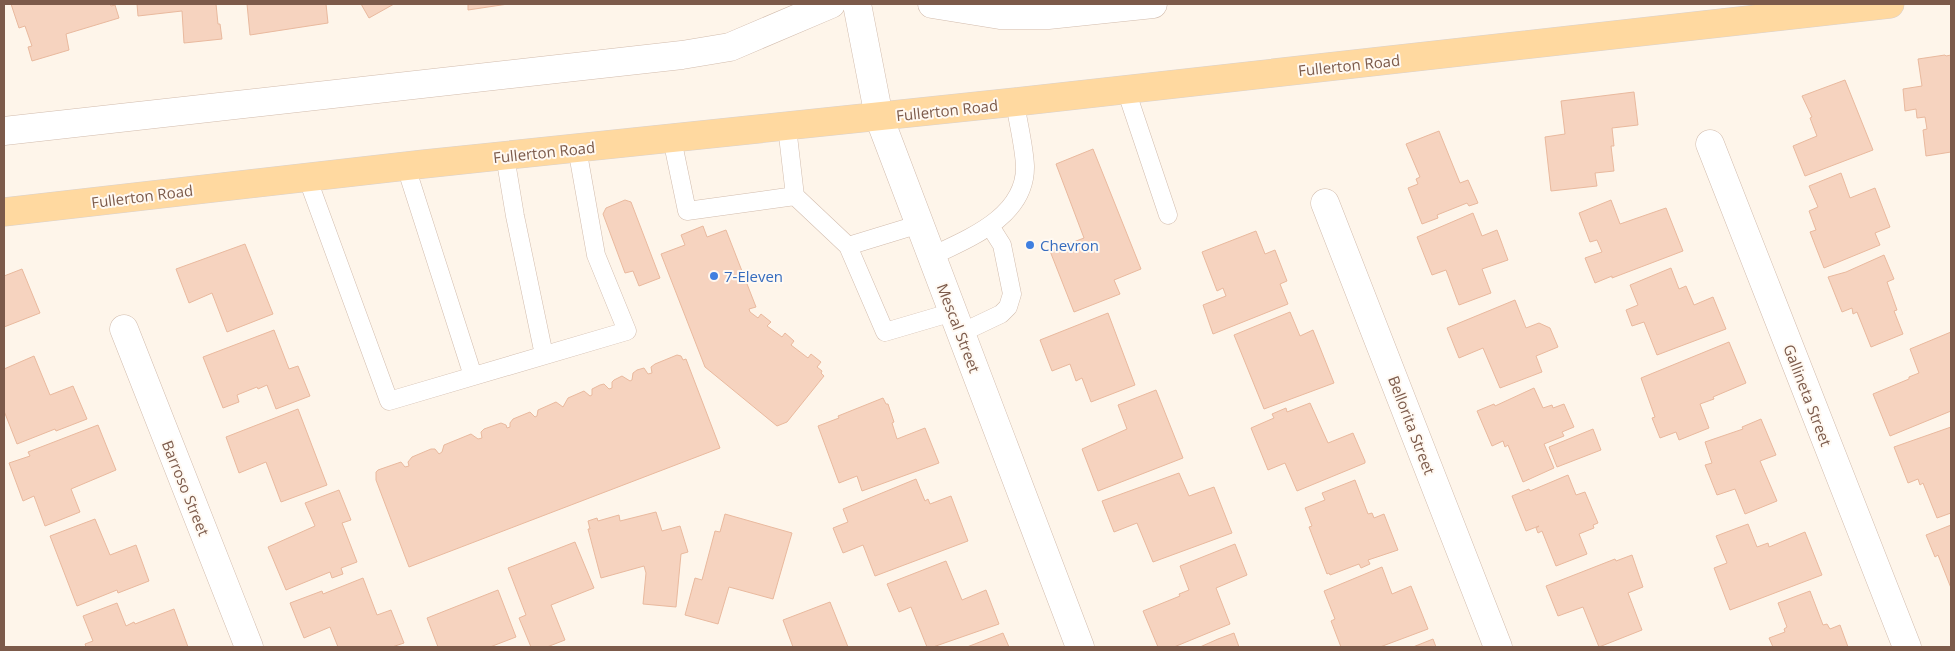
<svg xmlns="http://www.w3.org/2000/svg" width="1955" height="651" font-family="'Open Sans',sans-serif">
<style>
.building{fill:#f6d3bf;stroke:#e9b99e}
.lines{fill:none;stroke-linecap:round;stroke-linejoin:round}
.service-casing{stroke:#d2bcad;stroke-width:19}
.minor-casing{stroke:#d2bcad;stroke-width:29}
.primary-casing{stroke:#dad1cc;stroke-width:29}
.service{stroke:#fff;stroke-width:18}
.minor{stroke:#fff;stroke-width:28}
.primary{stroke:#ffd9a0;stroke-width:28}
.shop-dot{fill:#3f7fe0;stroke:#fff9f2;stroke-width:2}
.labels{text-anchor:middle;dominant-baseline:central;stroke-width:4;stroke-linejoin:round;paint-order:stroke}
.street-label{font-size:15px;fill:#7c5a4a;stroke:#fff9f2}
.shop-label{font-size:15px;fill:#366cbe;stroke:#fff9f2;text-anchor:start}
</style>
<rect width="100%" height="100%" fill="#fef5ea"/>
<path class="building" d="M11,4H110L111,6L115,5L119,18L66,34L69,50L32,61L28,47L32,46L25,26L19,28Z
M137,4H216L218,24H220L222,39L184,43L182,11L138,16Z
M247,4H326L328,23L250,35Z
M361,4H394L369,18Z
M468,4H508L468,10Z
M1945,55L1946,56L1951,55V152L1926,156L1923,130L1927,129L1925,117L1917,118L1916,109L1905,111L1903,89L1922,86L1918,59Z
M1845,80L1873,150L1805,176L1793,146L1817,136L1810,118L1812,117L1802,96Z
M1634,92L1638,125L1612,128L1614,146H1611L1614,171L1595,173L1597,186L1551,191L1545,137L1565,134L1561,101Z
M1439,131L1460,183L1468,180L1478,203L1469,206L1467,203L1437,215L1438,218L1422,224L1408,188L1418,184L1416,179L1420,177L1406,144Z
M1093,149L1141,269L1114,280L1120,294L1074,312L1050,251L1084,238L1056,164Z
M1841,173L1850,198L1875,188L1890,227L1875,233L1880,245L1824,268L1810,232L1816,230L1809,211L1818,207L1809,186Z
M625,200L631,202L660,278L639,286L633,271L625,273L603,214L606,208Z
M1611,200L1620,224L1666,208L1683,251L1612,278V276L1595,283L1585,258L1602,252L1597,240L1590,242L1579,213Z
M1473,213L1482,236L1497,230L1508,260L1482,269L1491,293L1459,305L1446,270L1432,275L1417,237Z
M703,226L707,237L726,230L756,307L749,309L750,312L758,318L761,314L771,322L767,326L782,337L785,333L794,341L791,345L808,358L811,354L821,362L817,367L822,371L821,373L824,376L787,422L777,426L705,367L661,254L685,245L681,235Z
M1256,231L1265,254L1275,250L1287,281L1280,284L1288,304L1213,334L1203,305L1226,296L1223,288L1217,291L1202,252Z
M245,244L273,314L227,332L212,293L189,303L176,269Z
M1884,255L1894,279L1887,282L1897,310L1894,311L1903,334L1871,347L1857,312L1853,314L1852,308L1842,312L1828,277L1846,272Z
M1671,268L1679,289L1686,286L1694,305L1713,297L1726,329L1657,355L1644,322L1632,326L1626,310L1638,305L1630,285Z
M22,269L40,313L4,327V276Z
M1515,300L1526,328L1539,323L1550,328L1558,347L1536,356L1542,372L1500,388L1483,348L1459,358L1447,328Z
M1290,312L1300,336L1313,330L1334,383L1264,409L1234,335Z
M1108,313L1135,385L1091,402L1082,378L1076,381L1070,364L1052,371L1040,340Z
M274,330L289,369L298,366L310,396L276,409L267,385L258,389L257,387L237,395L239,402L223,408L203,357Z
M1951,332V411L1890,436L1873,394L1909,379V377L1919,373L1910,349Z
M1729,342L1746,383L1713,397L1714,399L1700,404L1709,428L1679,440L1676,432L1660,438L1652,418L1655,417L1641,378Z
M677,355L681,356L683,360L686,359L720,448L409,567L376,480V472L378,470L401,462L405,467L409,466L408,462L412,457L431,449H435L439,454L442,452L444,445L471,434L478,439L482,438L481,432L484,429L501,423L506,425L507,428L510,427V423L513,419L530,412L535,417L537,416L538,410L556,402L563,407L568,398L584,391L590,396L592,395V389L600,385L604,384L609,389L612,388V382L614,380L622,376L630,381L632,380L633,373L637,370L644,368L648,374L652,373L651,367L655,364Z
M34,356L50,395L73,386L87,419L56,431L55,429L17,444L4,411V369Z
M1534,388L1543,408L1552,405L1553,408L1564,404L1574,427L1562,432L1564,436L1544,444L1554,468L1523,482L1508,445L1505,447L1503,441L1492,446L1477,411L1494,404L1495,406Z
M1156,390L1183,458L1098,491L1082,449L1127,429L1118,405Z
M883,398L886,404H888L894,422L892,423L897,439L925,428L939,463L862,491L857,476L839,483L818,426L839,418L838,416Z
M1310,403L1328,443L1353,433L1365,461V463L1297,491L1285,463L1268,470L1251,428L1274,418L1272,414L1286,408L1287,412Z
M298,409L327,485L281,502L266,462L239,473L226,437Z
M1761,419L1776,455L1760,461L1777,501L1745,514L1735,489L1717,495L1705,465L1712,463L1705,442L1743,429L1742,427Z
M98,425L116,470L71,489L80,512L45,526L34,496L23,501L9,463L30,456L28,452Z
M1951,427V513L1937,518L1923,483L1920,485L1918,479L1908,483L1894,447Z
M1593,429L1601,450L1557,467L1549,447Z
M1179,473L1189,496L1214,487L1232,533L1153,562L1137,523L1114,532L1102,501Z
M1568,475L1576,495L1585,492L1598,523L1593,525L1594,528L1579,534L1587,554L1556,566L1542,531L1538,533L1536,528L1539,526L1526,531L1512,496L1529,489L1530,491Z
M916,479L925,501L928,499L930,504L951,496L968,541L875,576L863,545L843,553L833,528L848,522L843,509Z
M1355,480L1368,514L1372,513L1374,518L1384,514L1398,550L1368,560L1370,564L1361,568L1359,564L1330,575L1329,573L1327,574L1309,527L1312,526L1305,508L1325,500L1322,493Z
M339,490L351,520L342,523L357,562L341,568L343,574L332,578L330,572L286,590L268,547L315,526L305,503Z
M656,512L662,531L680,526L688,552L681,554L676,607L643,604L646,573L644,566L601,578L588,529H590L588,521L597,518L598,521L619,515L620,521Z
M725,514L792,533L773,599L729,587L718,624L685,615L695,578L702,580L715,531L720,532Z
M95,519L110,555L136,545L149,581L118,593L117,590L77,606L50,536Z
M1748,524L1757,547L1768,543L1769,547L1805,532L1822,575L1730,610L1714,568L1727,563L1716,536Z
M1951,525V588L1938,555L1935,557L1926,535Z
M575,542L594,588L551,605L565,640L547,647H531L519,618L526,615L508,568Z
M1235,544L1247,575L1216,588L1230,624L1174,647H1158L1143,611L1180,596L1179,594L1189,590L1180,566Z
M1632,555L1643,587L1628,593L1642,630L1599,647L1583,607L1558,616L1546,586L1615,559L1616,561Z
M946,561L962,600L986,590L999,624L933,647H927L911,607L899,612L887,584Z
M1382,567L1392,594L1411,586L1428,629L1380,647H1341L1331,621L1335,619L1324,591Z
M363,578L377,615L391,610L404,643L392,647H338L330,627L304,638L290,603L322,591L323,594Z
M498,590L516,637L490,647H438L427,618Z
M1810,591L1823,625L1827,624L1830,629L1840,625L1848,647H1773L1769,638L1785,632L1784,629L1787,627L1778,603Z
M830,602L848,647H793L783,620Z
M117,603L126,626L134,622L135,624L174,609L188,647H86L85,644L93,641L83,616Z
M1003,633L1009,647H967Z
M1234,633L1239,647H1200L1218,639Z
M1433,639L1436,647H1413Z"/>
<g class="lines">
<defs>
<path id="service" d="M1126,90L1168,215
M787,127L795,196
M672,139L687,211L795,196L848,246L885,332L953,312
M505,156L515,216L544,355
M406,167L473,376
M307,177L389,401L627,331L596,255L577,148
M848,246L920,224
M932,256C970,238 1026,216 1025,166C1024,145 1018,123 1015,102
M961,333L1001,314L1008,307L1012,294L1002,245L990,226"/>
<path id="minor" d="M857,4L879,117L1080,647
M932,4L1000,15H1048L1153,4
M4,131L682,55L730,47L831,4
M1710,144L1907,647
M1325,203L1498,647
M124,329L249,647"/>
<path id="primary" d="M4,212L424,164L1015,102L1890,4"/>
</defs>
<use href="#service" class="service-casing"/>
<use href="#minor" class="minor-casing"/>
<use href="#primary" class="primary-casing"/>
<use href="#service" class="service"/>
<use href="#minor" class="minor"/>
<use href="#primary" class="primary"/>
</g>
<g class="shop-dot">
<circle cx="1030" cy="245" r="5"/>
<circle cx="714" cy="276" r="5"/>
</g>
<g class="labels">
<g class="street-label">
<text transform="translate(1349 65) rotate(-6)">Fullerton Road</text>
<text transform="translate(947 110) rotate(-6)">Fullerton Road</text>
<text transform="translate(544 152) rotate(-6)">Fullerton Road</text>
<text transform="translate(142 196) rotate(-7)">Fullerton Road</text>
<text transform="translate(959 328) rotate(69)">Mescal Street</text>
<text transform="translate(1808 395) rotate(69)">Gallineta Street</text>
<text transform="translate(1412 425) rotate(69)">Bellorita Street</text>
<text transform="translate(186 488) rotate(68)">Barroso Street</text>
</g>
<g class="shop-label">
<text x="1040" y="245">Chevron</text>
<text x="724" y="276">7-Eleven</text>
</g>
</g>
<rect width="1955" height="651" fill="none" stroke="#7c5a4a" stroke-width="10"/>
</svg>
